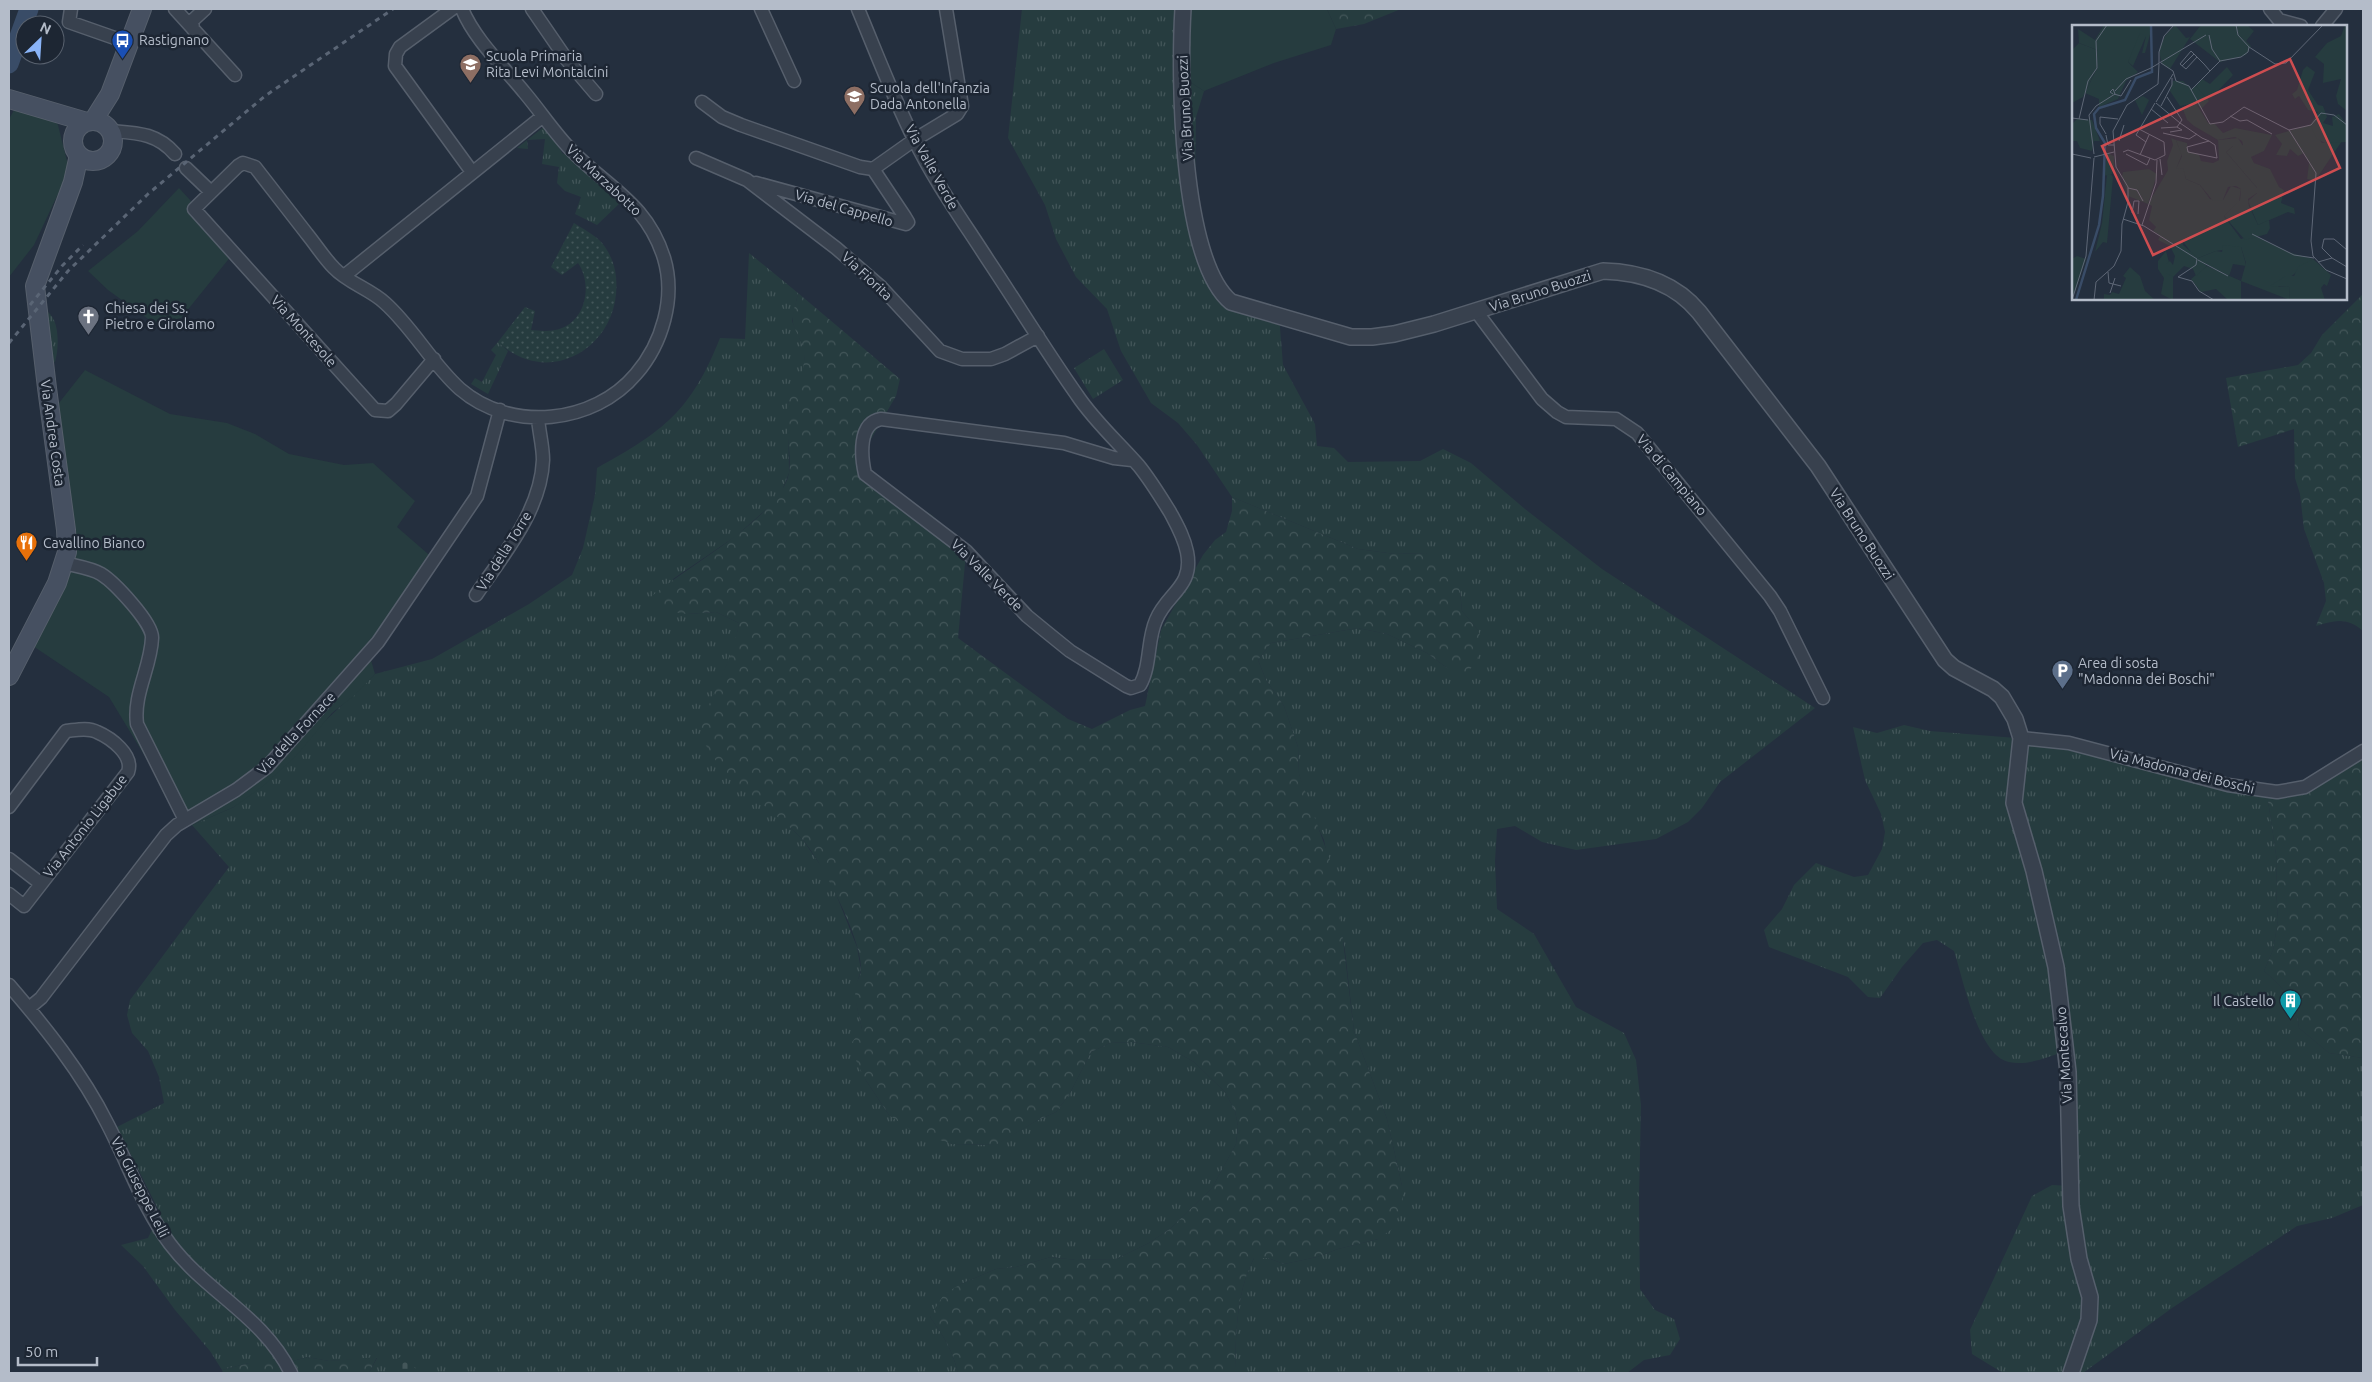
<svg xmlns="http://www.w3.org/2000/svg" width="2372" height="1382" font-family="Ubuntu,sans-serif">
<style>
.grass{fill:url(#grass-tufts)}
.forest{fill:url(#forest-crowns)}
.cemetery{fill:url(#cemetery-stones)}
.park{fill:#263c3f}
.garden{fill:url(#garden-dots)}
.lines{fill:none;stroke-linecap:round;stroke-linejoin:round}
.river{stroke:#394c67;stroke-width:19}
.minor-casing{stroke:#565f6c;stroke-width:15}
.tertiary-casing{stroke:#565f6c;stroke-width:18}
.secondary-casing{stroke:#565f6c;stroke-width:20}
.minor{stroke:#38414e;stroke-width:12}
.tertiary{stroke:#38414e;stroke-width:15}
.secondary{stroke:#465061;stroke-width:18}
.rail{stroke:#5a6575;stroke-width:3;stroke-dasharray:5 5;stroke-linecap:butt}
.labels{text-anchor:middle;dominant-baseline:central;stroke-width:5;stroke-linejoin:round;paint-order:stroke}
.poi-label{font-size:14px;fill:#b4bcc9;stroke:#1d2633;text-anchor:start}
.street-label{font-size:14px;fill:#b4bcc9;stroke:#1d2633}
.inset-river{fill:none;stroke:#394c67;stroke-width:2.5}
.inset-road{fill:none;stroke:#5e6776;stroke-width:1}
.view{fill:#ce4d50;fill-opacity:0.15;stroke:#ce4d50;stroke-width:2.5}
.inset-edge{fill:none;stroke:#b4bcc9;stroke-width:2.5}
</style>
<defs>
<pattern id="grass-tufts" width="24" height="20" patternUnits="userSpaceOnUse" patternTransform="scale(1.25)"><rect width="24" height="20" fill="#263c3f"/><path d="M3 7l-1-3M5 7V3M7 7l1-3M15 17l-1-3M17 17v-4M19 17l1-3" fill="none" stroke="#435659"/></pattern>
<pattern id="forest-crowns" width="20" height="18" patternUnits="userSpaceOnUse" patternTransform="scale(1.25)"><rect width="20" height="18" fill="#263c3f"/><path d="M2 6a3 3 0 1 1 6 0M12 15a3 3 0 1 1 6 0" fill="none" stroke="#435659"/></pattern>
<pattern id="cemetery-stones" width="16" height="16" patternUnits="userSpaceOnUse" patternTransform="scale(1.25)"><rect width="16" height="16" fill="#263c3f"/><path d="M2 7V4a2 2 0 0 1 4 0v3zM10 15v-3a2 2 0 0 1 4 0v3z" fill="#435659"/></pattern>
<pattern id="garden-dots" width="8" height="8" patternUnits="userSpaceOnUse" patternTransform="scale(1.25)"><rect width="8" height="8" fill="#263c3f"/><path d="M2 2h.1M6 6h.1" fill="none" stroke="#435659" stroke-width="1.8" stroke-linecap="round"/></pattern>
</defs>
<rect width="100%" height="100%" fill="#242f3e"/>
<path class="grass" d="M1022,9H1175L1183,13L1191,33L1190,82L1204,91L1196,117L1195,194L1211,270L1239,302L1279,315L1283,365L1315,424L1317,446L1334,448L1348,462L1420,461L1443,449L1471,463L1525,509L1602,569L1815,708L1720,782L1702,808L1688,822L1656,839L1576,850L1542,842L1515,826L1497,829L1495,861L1497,909L1534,934L1576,1007L1624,1033L1636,1060L1641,1105L1639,1199L1640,1289L1655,1310L1674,1319L1680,1339L1670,1355L1644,1360L1627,1373H1235C1236,1334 1236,1293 1254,1258H1268L1284,1264L1317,1257L1338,1249L1378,1239L1402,1186L1387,1119L1354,1031L1345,951L1324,840L1311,813L1299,774L1298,747L1284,706L1266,680L1258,660L1271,643L1358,628L1387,634L1427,653L1447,668L1478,630L1462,611L1460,591L1426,553L1395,554L1358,549L1232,497L1197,445L1178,423L1151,403L1121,351L1107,309L1076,277L1056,239L1045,205L1008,138Z
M545,126L563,154L567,152L621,202L597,225L575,214L581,197L565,191L557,183L559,167L542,164L545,139L527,140L528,149L517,148Z
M749,253L798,293L792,321L805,351L803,375L788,403L789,473L781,493L770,506L736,536L673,579L687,614L716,612L739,623L735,645L701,726L707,747L735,780L784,821L803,840L830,879L857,947L861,970L856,986L857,1007L862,1029L865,1079L889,1115L952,1144L995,1145L1036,1121L1056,1112L1069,1095L1091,1052L1110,1043L1131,1042L1168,1047L1194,1062L1225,1092L1235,1111L1238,1126L1236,1144L1212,1188L1171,1228L1149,1243L1116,1259L1076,1260L1051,1257L1016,1267L996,1269L961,1284L930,1317C943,1335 953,1351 958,1373H369L377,1358L329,1361L307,1357L286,1363H249L222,1370L210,1351L175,1310L143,1266L121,1245L148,1238L160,1213L117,1127L164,1103L159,1077L148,1051L132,1033L127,1015L130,1000L229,867L192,825L234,807L375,674L432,659L529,604L572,575L583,548L595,495L597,468C664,431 691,411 720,338L745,339Z
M48,312C60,322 59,348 55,362L53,363L50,357Z
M498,342L508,351L488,394L471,384L475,378L482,382L496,355L491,350Z
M1104,349L1123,380L1093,399L1074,368Z
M1904,725L1930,731L2040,740L2267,794L2277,861L2276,888L2278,920L2273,950L2264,971C2283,987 2297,1003 2299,1028L2329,1053L2363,1058V1205L2332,1218L2297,1226L2172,1308L2083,1373H2003L1972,1354L1970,1330L2032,1196L2052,1185L2070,1186L2062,1052C2046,1058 2026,1066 2009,1062C1978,1056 1963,978 1954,951L1937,940L1923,943L1902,967L1880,998L1868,997L1848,977L1769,947L1764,930L1782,909L1794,885L1816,863L1854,877L1868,875L1882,849L1885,832L1881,814L1865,780L1853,727L1877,733Z"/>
<path class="forest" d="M1327,9H1401L1364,24L1336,29Z
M798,293L900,379L896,396L867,446L869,470L886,489L932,515L966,553L958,638L1068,719L1092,729L1130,710L1145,706L1161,630L1203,555L1215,540L1226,532L1232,511V497L1358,549L1395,554L1426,553L1452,570L1460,591L1462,611L1478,630L1483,644L1476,662L1464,677L1447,668L1427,653L1387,634L1358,628L1271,643L1258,660L1266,680L1284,706L1298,747L1299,774L1335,874L1354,1031L1387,1119L1402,1186L1403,1207L1392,1229L1378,1239L1338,1249L1317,1257L1284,1264L1268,1258H1254C1236,1293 1236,1334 1235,1373H958C953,1351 943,1335 930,1317L944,1294L961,1284L996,1269L1016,1267L1051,1257L1076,1260L1116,1259L1149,1243L1171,1228L1212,1188L1236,1144L1238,1126L1235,1111L1225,1092L1194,1062L1168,1047L1131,1042L1110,1043L1091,1052L1069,1095L1056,1112L1036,1121L996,1145L952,1144L912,1131L889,1115L865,1079L849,1046L862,1029C859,1015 853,998 856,984C858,979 861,974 861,970C863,941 822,862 803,840C778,812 700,766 701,726C702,720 707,711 709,705C720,678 734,653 739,623L716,612L687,614L663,611L652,596C686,567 781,516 789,473C792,451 784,427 788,404C791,389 802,380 804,362C806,344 797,338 793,323C791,315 797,301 798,293Z
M2363,294V631C2347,617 2335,620 2316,626L2326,601L2324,583L2304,529L2300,494L2295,478L2294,429L2238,447L2226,378L2298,365L2311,353L2322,335Z
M2363,757V1058L2329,1053L2299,1028C2297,1003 2283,987 2264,971L2273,950L2278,920L2276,888L2277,861L2267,794L2311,789Z
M307,1357L329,1361L377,1357L369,1373H223L222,1370L249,1363H286Z"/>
<path class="cemetery" d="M399,1357L422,1373H388Z"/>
<path class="park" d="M1175,9H1327L1336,29L1331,45L1274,63L1204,91L1190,82L1191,33L1183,13Z
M22,96L39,102L58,125L68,165L65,179L34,245L9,277V119Z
M179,188L236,250L173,328L162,329L108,290L88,271L138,231Z
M85,370L170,414L227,423L255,434L289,454L344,465L373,463L415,501L397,527L435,560L369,653L375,674L355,695L332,713L296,756L263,786L234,807L192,825L168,802L146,758L109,697L30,644L60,575L55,408Z"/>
<path class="garden" d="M574,223C583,229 595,235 602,243C610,253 615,265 616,277C623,345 550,391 498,342L525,307L535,311L531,330C541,331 552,332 562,328C587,318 592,283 578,263L562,275L551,267Z"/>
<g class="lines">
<path class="river" d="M9,64L29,9"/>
<defs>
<path id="minor" d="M71,9L69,22L129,43
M175,9L235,75
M452,9L400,47L396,54L395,66L472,172
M532,9L567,60L596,94
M761,9L794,81
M858,9C876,52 893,97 914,139C934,181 963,221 988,260C1018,305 1046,351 1077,395C1095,422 1118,442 1139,466C1151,481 1160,496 1170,512C1177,525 1184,537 1187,552C1194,587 1167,593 1156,620C1147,640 1151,666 1140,685L1131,688L1126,686L1070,651L1049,634L1027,616L966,551L865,474C861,456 858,423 881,419L1064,443L1114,458L1132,460
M2270,9L2279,20L2301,26
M2322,26L2336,9
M193,29L192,21L205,9
M702,102L722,117L741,125L860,167L873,169L914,140L957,114L962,106L946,9
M111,131C137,133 157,133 175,154
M696,158L747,180L836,248L881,287L940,351L962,359H991L1005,354L1038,336
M186,168L211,192
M756,183L906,224L908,222L905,217L873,169
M344,276L543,116
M1476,311L1542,399L1557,412L1566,417L1616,419L1637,433L1770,596L1780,611L1823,698
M434,359L396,404L388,411L375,410L194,209L238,166L243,163L255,167C272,189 290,212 307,234C316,245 324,258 334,268C348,283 370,289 385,303C413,328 432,364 460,389C511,433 594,424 636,374C662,344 676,298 664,258C647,204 610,189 573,152C555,134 541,112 524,92C503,66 475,40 462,9
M64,563C75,566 91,568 101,574C114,582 153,623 152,638C151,667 133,694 137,724L185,820
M476,595C503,555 541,511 543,460C543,446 539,432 538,418
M2021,738L2069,743L2228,785L2277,792L2305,787L2363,751
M9,807L66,731C76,730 88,727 97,732C111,738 134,755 128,772L24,906L9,894
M9,859L40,883
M9,985C45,1027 82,1073 107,1123C128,1163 143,1208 170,1244C207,1293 263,1316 291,1373
M29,1008L41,998L166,835L177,825L236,790L267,767L378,642L477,496L500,410"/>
<path id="tertiary" d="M1183,9C1179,74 1180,260 1231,302L1351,337H1372L1394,334L1434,324L1603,271C1639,272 1675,283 1699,312L1818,466L1945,660L1954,668L1993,689L2002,697L2015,719L2021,738L2014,803L2034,871L2056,967L2068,1072L2071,1206L2079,1259L2090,1297L2089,1320L2071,1373"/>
<path id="secondary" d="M9,99L87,122
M93,121L110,94L142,9
M73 141a20 20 0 1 1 40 0a20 20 0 1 1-40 0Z
M9,676L57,583L67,552L66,530L47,388L35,286L73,182L79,155"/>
</defs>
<use href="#minor" class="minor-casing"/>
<use href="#tertiary" class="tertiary-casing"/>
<use href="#secondary" class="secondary-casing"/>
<use href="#minor" class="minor"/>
<use href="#tertiary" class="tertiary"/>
<use href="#secondary" class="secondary"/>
<path class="rail" d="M30,305L62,266L83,245
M9,343L68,271L148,194L265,96L393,9"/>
</g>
<defs>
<symbol id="bus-pin" viewBox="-11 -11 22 30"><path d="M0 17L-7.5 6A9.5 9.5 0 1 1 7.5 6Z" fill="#1a4fb4" stroke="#1d2633"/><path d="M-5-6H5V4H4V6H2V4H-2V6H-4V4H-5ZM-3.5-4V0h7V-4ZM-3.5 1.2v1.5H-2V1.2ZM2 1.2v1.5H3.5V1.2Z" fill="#fff"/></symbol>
<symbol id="school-pin" viewBox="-11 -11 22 30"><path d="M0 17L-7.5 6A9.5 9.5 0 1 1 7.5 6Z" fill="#8d6e63" stroke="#1d2633"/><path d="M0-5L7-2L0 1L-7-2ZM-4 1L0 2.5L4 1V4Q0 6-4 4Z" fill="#fff"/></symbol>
<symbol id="church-pin" viewBox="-11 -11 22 30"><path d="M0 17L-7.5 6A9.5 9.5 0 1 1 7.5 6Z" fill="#6b7280" stroke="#1d2633"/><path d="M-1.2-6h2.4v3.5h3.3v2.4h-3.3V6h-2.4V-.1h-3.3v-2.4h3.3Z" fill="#fff"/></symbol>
<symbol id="restaurant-pin" viewBox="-11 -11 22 30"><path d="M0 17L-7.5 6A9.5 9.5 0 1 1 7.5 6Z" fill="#e8710a" stroke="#1d2633"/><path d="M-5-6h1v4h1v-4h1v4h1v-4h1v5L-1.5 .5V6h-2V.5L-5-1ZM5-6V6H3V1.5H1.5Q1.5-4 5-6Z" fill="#fff"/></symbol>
<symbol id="parking-pin" viewBox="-11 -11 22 30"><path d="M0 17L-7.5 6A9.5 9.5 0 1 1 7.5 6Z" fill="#5c6f8a" stroke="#1d2633"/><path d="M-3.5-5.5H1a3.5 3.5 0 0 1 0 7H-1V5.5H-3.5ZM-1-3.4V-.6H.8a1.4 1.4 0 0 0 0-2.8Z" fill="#fff"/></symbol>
<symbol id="building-pin" viewBox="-11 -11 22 30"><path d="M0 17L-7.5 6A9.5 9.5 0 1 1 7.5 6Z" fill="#0f9aa8" stroke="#1d2633"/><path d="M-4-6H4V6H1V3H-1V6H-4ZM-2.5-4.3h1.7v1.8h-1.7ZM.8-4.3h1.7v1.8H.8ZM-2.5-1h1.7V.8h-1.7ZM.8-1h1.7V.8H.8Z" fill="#fff"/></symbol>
</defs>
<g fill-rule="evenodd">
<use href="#bus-pin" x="110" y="28" width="25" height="34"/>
<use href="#school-pin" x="458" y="52" width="25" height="34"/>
<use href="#school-pin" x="842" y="84" width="25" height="34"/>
<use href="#church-pin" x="76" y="304" width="25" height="34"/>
<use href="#restaurant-pin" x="14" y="530" width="25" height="34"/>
<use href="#parking-pin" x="2050" y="658" width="25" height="34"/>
<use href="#building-pin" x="2278" y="988" width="25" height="34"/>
</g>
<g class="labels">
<g class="poi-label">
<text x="139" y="40">Rastignano</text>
<text x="486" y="56">Scuola Primaria<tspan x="486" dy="16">Rita Levi Montalcini</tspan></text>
<text x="870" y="88">Scuola dell'Infanzia<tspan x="870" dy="16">Dada Antonella</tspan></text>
<text x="105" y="308">Chiesa dei Ss.<tspan x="105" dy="16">Pietro e Girolamo</tspan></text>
<text x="43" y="543">Cavallino Bianco</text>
<text x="2078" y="663">Area di sosta<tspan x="2078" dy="16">"Madonna dei Boschi"</tspan></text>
<text x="2274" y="1001" text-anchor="end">Il Castello</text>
</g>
<g class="street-label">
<text transform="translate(1185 108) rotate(-93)">Via Bruno Buozzi</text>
<text transform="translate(932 167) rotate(61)">Via Valle Verde</text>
<text transform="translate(604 180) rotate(43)">Via Marzabotto</text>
<text transform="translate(844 208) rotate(16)">Via del Cappello</text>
<text transform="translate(867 276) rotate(43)">Via Fiorita</text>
<text transform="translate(1540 291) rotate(-18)">Via Bruno Buozzi</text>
<text transform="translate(304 331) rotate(48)">Via Montesole</text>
<text transform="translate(53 433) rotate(82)">Via Andrea Costa</text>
<text transform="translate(1672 475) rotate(50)">Via di Campiano</text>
<text transform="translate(1862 534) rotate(57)">Via Bruno Buozzi</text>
<text transform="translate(504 551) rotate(-58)">Via della Torre</text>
<text transform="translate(987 575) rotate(45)">Via Valle Verde</text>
<text transform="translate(296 733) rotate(-47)">Via della Fornace</text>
<text transform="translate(2182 771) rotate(14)">Via Madonna dei Boschi</text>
<text transform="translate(85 826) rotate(-52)">Via Antonio Ligabue</text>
<text transform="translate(2064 1055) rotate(-94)">Via Montecalvo</text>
<text transform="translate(140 1187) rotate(63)">Via Giuseppe Lelli</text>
</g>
</g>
<g transform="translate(2072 25)">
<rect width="275" height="275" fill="#242f3e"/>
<path d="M129,0H175L182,6L174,16L179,21L174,30L148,37L118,14ZM7,18L28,26L27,38L11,72L0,78V25ZM124,78L136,98L143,99L151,108L163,103L200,110L192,126L179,132L182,138L198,144L207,162L212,165L209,178L222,183L223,189L216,187L186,200L176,176L185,168V163L154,127L161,121L171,120L170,116L163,112L146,115L122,101L115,95L110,82ZM5,94L20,95L28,116H22L20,126L8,123L5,116H0V99ZM238,100L250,118L270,116L243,156L235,154L237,138L232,128L226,131L218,124L215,131L204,130L210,119L203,110ZM99,113L104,115L110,129L105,142L112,143L114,154L128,160L138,174L151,175L159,161L169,164L167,177L152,191L169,214L181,210L216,227L241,234L206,262H217L218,275L169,256V275H156L144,264L129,267L119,254L135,241L169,256L174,238L169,222L144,226L124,234L110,215L98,221L86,215L88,211L81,206L84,202L77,195L80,181L76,179L96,145L95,136L101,120ZM94,226L101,252V275L89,269L92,253L86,244V236ZM5,231L14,234L0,275V234ZM58,242L68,251L73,266L83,275H32V269L38,270L40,267L47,269L54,253L51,251Z" fill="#263c3f"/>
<path d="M32,0H41L28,26L7,18L6,4L23,15ZM273,0H275V86L266,79L264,71L269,54L251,58L252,39L243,32L255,18L269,11ZM235,41L243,47L236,65L246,80L251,81L255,92L251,98L261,101L260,92L267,89L275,100V117L253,118L245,114L238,100L246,87L236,85L227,71L223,74L220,69L225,65L231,45ZM155,42L161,50L139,73L133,72L124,61L130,54L138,59ZM166,113L171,121H161L154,127L185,163V168L176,174L177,181L186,200L197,195L198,203L195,209L173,215L152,191L168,175L169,164L164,161L156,162L151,175L141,176L128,160L114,154L111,143L104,144L110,131L104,115L115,118L116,126L127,129L129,136L141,138L147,135L146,115ZM38,148L41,152L35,218L31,217L23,227L30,198L35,150ZM110,214L111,220L135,241L124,251L121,244L112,241L101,252L94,248V239L98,236L101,240L103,231L98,221ZM241,234L259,250L255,261L252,259L249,263L253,275H218L217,262L198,261L214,251H222L226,242Z" fill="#263c3f"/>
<path d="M36,0H78V10L73,28H70L74,11L56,37L66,47L54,56L46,74L27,82V74L13,68L26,41V15ZM103,0L114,13L118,12L98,44L90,39L87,26L93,11ZM101,56H111L119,64L124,61L137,76L129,84L124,78L108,81L98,66ZM71,71L77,75L70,90L63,75ZM35,128L42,131V143L40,149L32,151ZM77,144L85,149L76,179L56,171L50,151L51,147ZM151,220L169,222L173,236L174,241L161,239L157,251L124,234L144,226L150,227Z" fill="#263c3f"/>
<path d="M68,8L74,11L61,41L56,37Z" fill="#263c3f"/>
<path class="inset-river" d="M4,275L27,200L31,171L33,118L24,103L22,89L27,83L53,75L64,53L80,47L79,0"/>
<path class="inset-road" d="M137,10L140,24L148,36M177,22L203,39L214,38L251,0M125,32L114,44L108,39L119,26L132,39L138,46M87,38V27L92,11L102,0M89,38L101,46L104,56L117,61L138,99L151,97L172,82L217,105M110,41L122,29M119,65L148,36L169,32L176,27L177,22L166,10L164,0M43,66L54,54L79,43L134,10M42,69L49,71L59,55M84,77L101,49M84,78L108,98L130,113L137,116L143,120L145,133L116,127L115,122L137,116M89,81L100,60V53M79,84L96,98M158,91L168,96L175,95L200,109M0,93L16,95M7,94L16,56L25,43L24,16L35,0M89,103L105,102L110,95L95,72M217,105L244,148L239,216L241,231L254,245L275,254M217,105L239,100L249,88L262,90L275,100M98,107L110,105L105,102M91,108L117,114L125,109M34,109L28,99V92L46,94M34,110L36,120H42M47,116L52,100M74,117L64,110L83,78M51,127L56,125L83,135L93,130L92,117L67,104M0,129L19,133M22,129L17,90L24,81L43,69L41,64L38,67L41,69M54,129L75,140L78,133M68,130L77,110M22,132L42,127M88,134L90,150M56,163L65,165L71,176M60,188L62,176H67L66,189M51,194L72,201L125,234L124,240L106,252L120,256L127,266L142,275M70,200L84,158L85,135M180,209L222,230L242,233M260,233L250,223L252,214H262L275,225M126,235L156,251M246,237L260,233L275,242M36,247L37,258L49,261M38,268L43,253M0,275L14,231L22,133M22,275L24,257L42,241L49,226L50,199L56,177V162L44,142L41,106L55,80L86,59L87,39"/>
<path class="view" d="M218,34L268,143L81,230L30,121Z"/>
<rect width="275" height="275" class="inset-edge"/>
</g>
<rect width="2372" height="1382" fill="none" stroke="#b4bcc9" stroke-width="20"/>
<g transform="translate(40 40) rotate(25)"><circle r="24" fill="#1d2633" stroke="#59626f"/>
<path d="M0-4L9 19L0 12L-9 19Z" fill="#8ab4f8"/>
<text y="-8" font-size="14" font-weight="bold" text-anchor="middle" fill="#b4bcc9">N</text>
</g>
<path d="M18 1357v8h79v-8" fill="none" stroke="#b4bcc9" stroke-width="2.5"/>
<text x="25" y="1357" font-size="15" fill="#b4bcc9" stroke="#1d2633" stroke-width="4" paint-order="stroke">50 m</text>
</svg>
